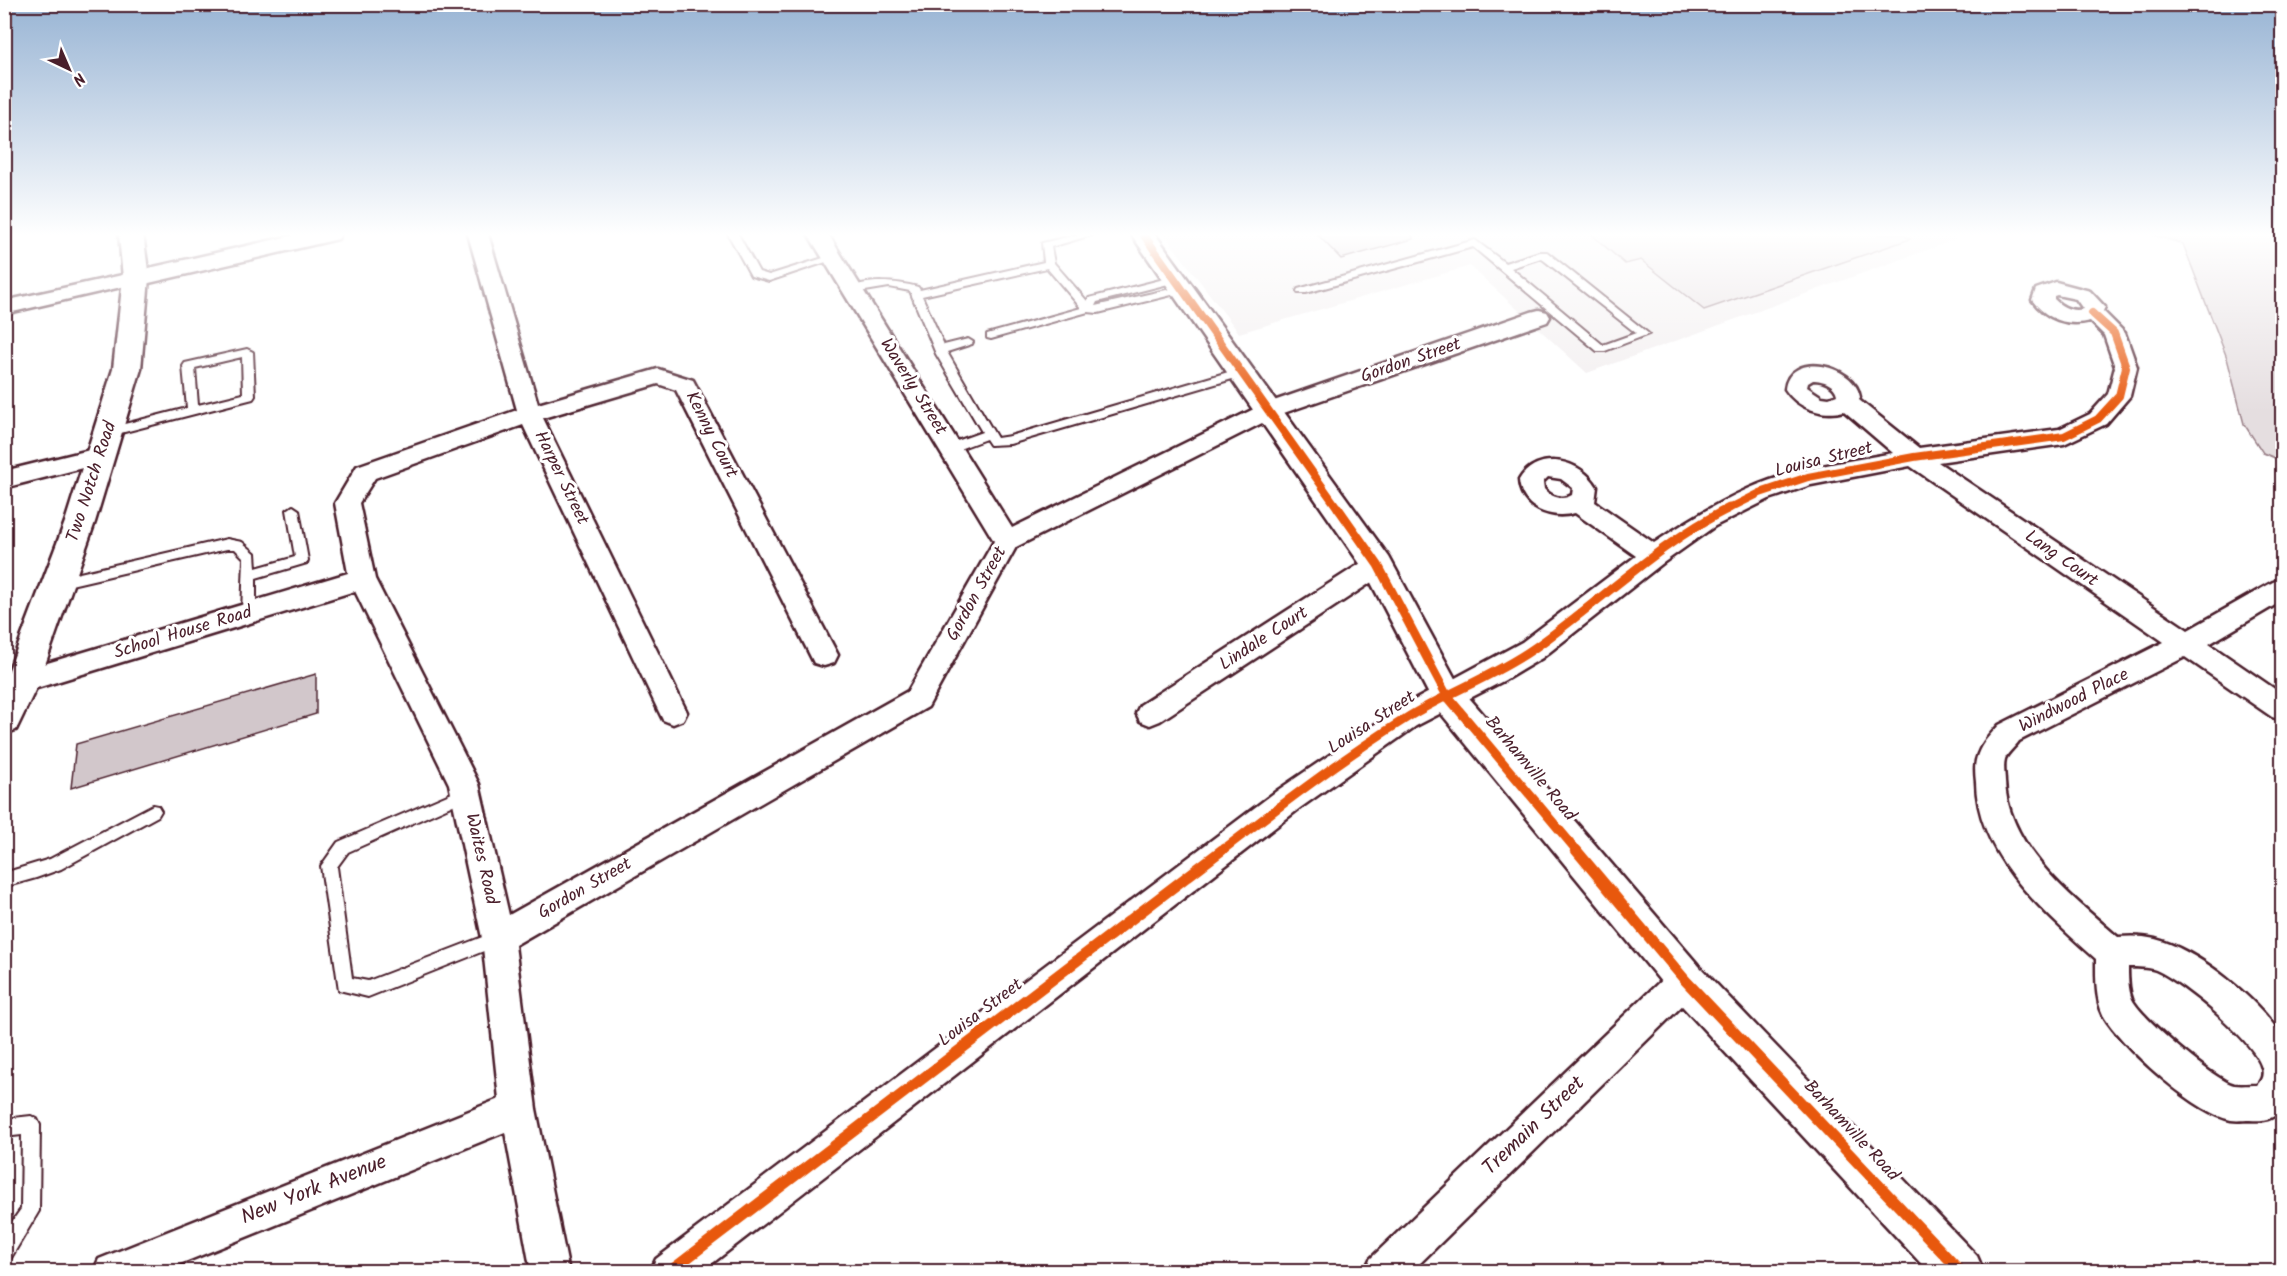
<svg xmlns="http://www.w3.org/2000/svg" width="2287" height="1276" font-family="Kalam,sans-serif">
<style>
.built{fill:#f2eeef}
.green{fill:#e5dee0;stroke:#987e86;stroke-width:1.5}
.building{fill:#d2c7cb;stroke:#4a1f2b;stroke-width:1.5}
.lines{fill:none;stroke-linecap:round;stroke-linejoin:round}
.lane-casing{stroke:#4a1f2b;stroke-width:4}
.street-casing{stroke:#4a1f2b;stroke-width:5}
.secondary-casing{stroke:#4a1f2b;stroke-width:5}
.primary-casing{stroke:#4a1f2b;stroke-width:5}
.lane{fill:#fff;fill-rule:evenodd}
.street{fill:#fff;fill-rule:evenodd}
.secondary{fill:#fff;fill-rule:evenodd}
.primary{fill:#fff;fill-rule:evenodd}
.cycleway-far2-casing{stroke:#fff;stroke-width:10}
.cycleway-far1-casing{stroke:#fff;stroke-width:13}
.cycleway-casing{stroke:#fff;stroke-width:15}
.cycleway-far2{stroke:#e8590c;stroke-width:8}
.cycleway-far1{stroke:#e8590c;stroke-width:9}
.cycleway{stroke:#e8590c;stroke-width:11}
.labels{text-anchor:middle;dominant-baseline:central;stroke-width:6;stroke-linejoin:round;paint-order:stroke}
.street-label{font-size:18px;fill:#4a1f2b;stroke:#fff}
.near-street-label{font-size:21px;fill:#4a1f2b;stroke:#fff}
</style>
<rect width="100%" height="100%" fill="#fff"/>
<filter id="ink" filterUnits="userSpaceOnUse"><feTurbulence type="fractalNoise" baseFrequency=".0167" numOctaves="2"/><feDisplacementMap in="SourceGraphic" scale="12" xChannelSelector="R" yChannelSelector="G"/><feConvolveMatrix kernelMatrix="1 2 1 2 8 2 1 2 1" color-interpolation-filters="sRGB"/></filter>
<g filter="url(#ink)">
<path class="built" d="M1164,234H1949L1957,239L1587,373L1470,266L1239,333Z"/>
<path class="green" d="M1591,234H1902L1910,239L1704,310L1641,260L1625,264Z
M2151,234H2282V461L2263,453L2244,424L2227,358L2183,244Z"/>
<path class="building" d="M1317,234H1412L1413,239L1341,259Z
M316,674V714L71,788L76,744Z"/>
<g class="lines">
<defs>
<path id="lane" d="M728,234H738L759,272L769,275L833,255L838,258L769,281L751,276Z
M1080,234H1095L1051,247L1054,263L1087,301L1089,298L1176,276L1181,279L1180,281L1097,302L1095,306L1184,286L1189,289L1188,291L1098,313L1088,312L991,339L987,338V334L1081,308L1047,268L922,296L944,345L968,339L973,342L972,344L947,352L997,438L1010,436L1242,368L1248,372L1246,375L1010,444L990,445L986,439L954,451H946L944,448L946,445L982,432L936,354L910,291L889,287L853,293L848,290C864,278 899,282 918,287L920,290L1044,262L1042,243Z
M1475,240L1505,263L1539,252H1547L1649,334L1605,351H1597L1473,247L1306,293H1298L1297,291L1298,289ZM1541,258L1636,333L1603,345L1511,268Z
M247,349L253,352L255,396L253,399L109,436L103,432L105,429L187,408L183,366L185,363ZM242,357L243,394L198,405L195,368Z
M293,506L299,510L308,560L307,563L256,578V613L254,617H244L242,613L244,558L235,549H227L58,588L51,583L58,578L227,539L242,542L255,553L256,568L295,557L287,510Z
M466,787L471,789L473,793L471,797L348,852L337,867L352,978L368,981L498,931L504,933L506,938L504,943L368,997L339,990L321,866L338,842Z
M153,805L158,806L161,811L158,816L61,869L36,878L4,887V873L50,859Z
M31,1116L37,1119L40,1125L39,1211L11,1258L4,1260V1233L21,1209L22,1135L4,1137V1119Z"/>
<path id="street" d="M468,234H488L538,404L658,369L693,380L838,655L834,663L824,666L814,663L676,390L658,384L543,418L687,712L683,720L673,724L663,720L659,712L523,425L375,478L359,503L375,579L479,784L509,915L908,691L994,541L808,234H828L1012,528L1262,405L1531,312L1539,310L1547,312L1550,317L1547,322L1278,415L1016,547L928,707L515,945L536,1109L569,1272H531L505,1132L160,1272H93L99,1259L499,1099L482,938L449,784L355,591L4,698V676L348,573L335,503L357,466L517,410Z
M136,272L143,274L146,278L143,282L4,314V301Z
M2056,282L2090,291L2105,307L2103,311L2125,333L2137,367L2130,396L2106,424L2064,444L1938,462L2188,630L2273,582L2282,579V601L2209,644L2282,694V720L2272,717L2185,657L2019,741C2015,747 2007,753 2005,759C2003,766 2005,775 2005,782C2008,848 2072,897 2118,937C2130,936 2143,936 2155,939C2200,951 2257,998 2282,1037V1109C2273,1120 2263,1121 2250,1120C2244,1120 2237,1121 2231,1120C2194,1112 2129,1052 2107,1021C2095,1005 2096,979 2096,959C2045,913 1977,856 1976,782C1975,773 1974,763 1978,754C1982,743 1991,734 1999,725L2164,642L1910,466L1811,485L1769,499L1715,526L1663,563L1542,658L1505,680L1416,726L1300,808L701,1272H650L656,1259L1278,790L1396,710L1522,642L1636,556L1575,513C1550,520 1521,508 1519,480C1537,449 1581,459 1597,487L1595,502L1654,543C1685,522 1716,503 1750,488C1795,468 1845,462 1893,453L1844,411C1822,417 1797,408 1785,389C1789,350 1855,364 1860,397L1859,400L1919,448L2059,429L2090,414L2108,394L2115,367L2104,335L2090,321C2067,327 2046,319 2032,300L2036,289ZM2057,295L2076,299L2083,309C2071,312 2062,307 2054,299V296ZM1813,380C1823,380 1836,385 1837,395L1829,398L1822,397L1807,387L1808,383ZM1548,477L1561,479L1573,488L1572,495C1562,501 1551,497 1544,489L1543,482ZM2128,967C2138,967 2148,967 2156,970C2182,981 2255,1041 2262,1068C2264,1075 2262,1080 2257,1085C2250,1085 2241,1086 2234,1085C2214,1080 2140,1017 2132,999C2128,989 2128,977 2128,967Z
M102,447L110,449L114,455L110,461L4,488V471Z
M1378,555L1387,558L1391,565L1387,572L1160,721L1150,725L1140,721L1136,713L1140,705L1369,558Z
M1685,964L1697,969L1701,980L1697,991L1411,1272H1364L1370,1259L1673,969Z"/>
<path id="secondary" d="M299,234H341L338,239L136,286L127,283L123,278L127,273Z
M1131,234H1155L1389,557L1459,686L1699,966L1977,1256L1984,1272H1929L1671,994L1435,706L1365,571Z"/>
<path id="primary" d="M119,234H143L149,278L141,369L95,522L39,682L16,730L4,734V683L65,522L113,369L123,278Z"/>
</defs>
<use href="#lane" class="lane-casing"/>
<use href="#street" class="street-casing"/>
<use href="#secondary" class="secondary-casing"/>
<use href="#primary" class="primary-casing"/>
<use href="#lane" class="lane"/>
<use href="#street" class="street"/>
<use href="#secondary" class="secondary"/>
<use href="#primary" class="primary"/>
<defs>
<path id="cycleway-far2" d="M1143,234L1339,510
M1726,510L1760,493L1808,477L1914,457L2064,436L2098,419L2119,396L2126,367L2114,333L2092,313"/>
<path id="cycleway-far1" d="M1338,508L1378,565L1447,696L1578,852
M1220,852C1280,806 1341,759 1405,719C1446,693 1493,677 1533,649C1599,603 1657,544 1729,508"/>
<path id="cycleway" d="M1576,850L1685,980L1961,1272
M669,1272L1222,850"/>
</defs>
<use href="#cycleway-far2" class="cycleway-far2-casing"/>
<use href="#cycleway-far1" class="cycleway-far1-casing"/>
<use href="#cycleway" class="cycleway-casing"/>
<use href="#cycleway-far2" class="cycleway-far2"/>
<use href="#cycleway-far1" class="cycleway-far1"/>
<use href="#cycleway" class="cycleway"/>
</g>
</g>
<linearGradient id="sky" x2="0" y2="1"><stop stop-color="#98b4d4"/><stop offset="0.57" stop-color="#fff"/><stop offset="1" stop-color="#fff" stop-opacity="0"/></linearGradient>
<rect width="2287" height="412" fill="url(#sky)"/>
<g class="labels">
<g class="street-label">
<text transform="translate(1411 361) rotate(-19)">Gordon Street</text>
<text transform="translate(913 387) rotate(58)">Waverly Street</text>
<text transform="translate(711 435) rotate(63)">Kenny Court</text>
<text transform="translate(1824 460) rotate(-14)">Louisa Street</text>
<text transform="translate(561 478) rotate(64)">Harper Street</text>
<text transform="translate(92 482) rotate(-72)">Two Notch Road</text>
<text transform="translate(2061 559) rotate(35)">Lang Court</text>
<text transform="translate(977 594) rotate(-61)">Gordon Street</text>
<text transform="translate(183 633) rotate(-17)">School House Road</text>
<text transform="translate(1264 639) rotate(-33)">Lindale Court</text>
<text transform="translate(2074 701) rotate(-27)">Windwood Place</text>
<text transform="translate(1372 723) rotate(-33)">Louisa Street</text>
<text transform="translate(1530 769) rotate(50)">Barhamville Road</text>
<text transform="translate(481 859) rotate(77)">Waites Road</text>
<text transform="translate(585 889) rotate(-30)">Gordon Street</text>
<text transform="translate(981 1013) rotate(-37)">Louisa Street</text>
<text transform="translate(1851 1131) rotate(47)">Barhamville Road</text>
</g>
<g class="near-street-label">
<text transform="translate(1534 1126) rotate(-44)">Tremain Street</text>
<text transform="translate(314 1190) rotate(-22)">New York Avenue</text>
</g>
</g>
<rect width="2287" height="1276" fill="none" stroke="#fff" stroke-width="24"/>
<rect x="12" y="12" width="2263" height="1252" fill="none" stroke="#4a1f2b" stroke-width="2" filter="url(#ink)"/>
<g transform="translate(69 69) rotate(136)" stroke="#ffffff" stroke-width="4.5" paint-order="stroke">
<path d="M0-4.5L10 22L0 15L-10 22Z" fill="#4a1f2b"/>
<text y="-9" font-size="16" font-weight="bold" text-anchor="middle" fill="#4a1f2b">N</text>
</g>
</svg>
